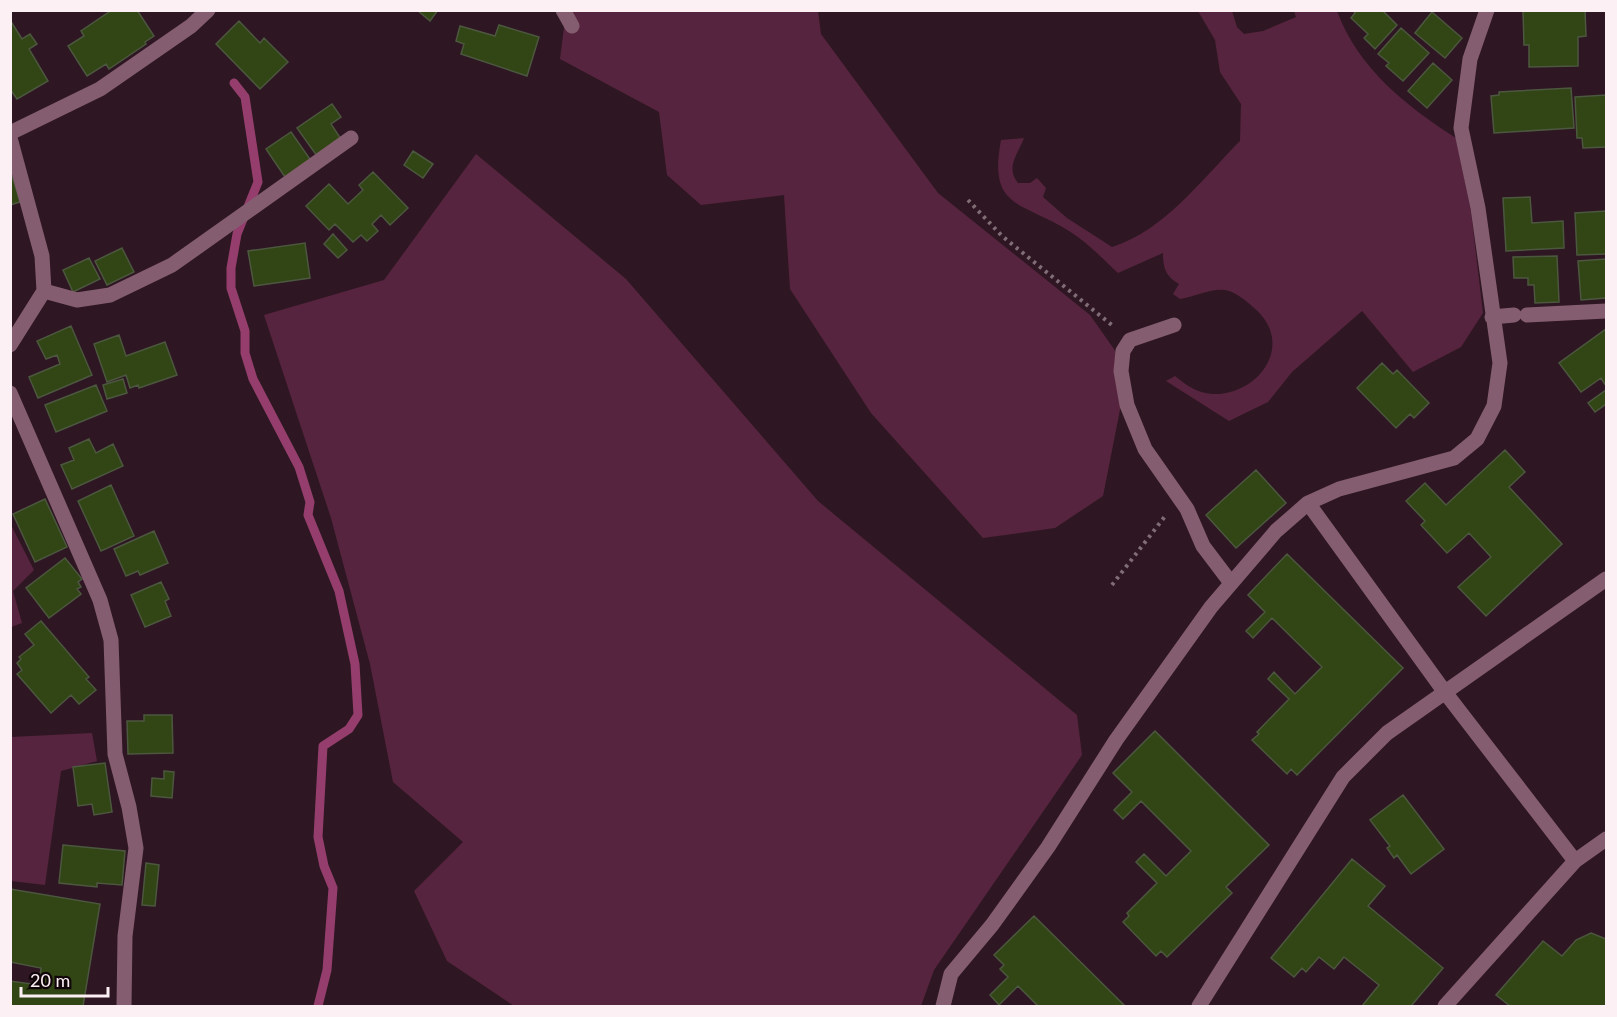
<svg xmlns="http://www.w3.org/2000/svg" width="1617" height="1017" font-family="Lato,sans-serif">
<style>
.green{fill:#57243f}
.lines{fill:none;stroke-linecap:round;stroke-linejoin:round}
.stream{stroke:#953e6d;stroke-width:9}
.building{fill:#324514;stroke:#4c573f;stroke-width:1.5}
.path{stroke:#806d76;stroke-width:4;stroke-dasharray:3 4.5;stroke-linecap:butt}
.minor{stroke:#855d70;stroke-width:15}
</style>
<rect width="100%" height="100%" fill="#2e1722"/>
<path class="green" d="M566,11H818L821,34L938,193L1090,315L1128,369L1103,496L1055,528L983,538L871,413L790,289L784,195L701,205L667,175L659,112L560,59Z
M1198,11H1232L1237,27L1244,34L1263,31L1296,17L1294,11H1337C1358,68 1406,106 1456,138L1471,212L1483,313L1461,347L1413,372L1362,311L1292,372L1268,402L1229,421L1166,381L1175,376C1186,385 1197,393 1212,394C1259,396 1297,343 1253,307C1245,300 1236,292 1225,290C1211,288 1194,297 1180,299L1173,294L1179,284C1166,276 1163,269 1163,253L1118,273C1103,259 1087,242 1069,231C1021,201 988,209 1001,140L1024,138C1018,154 1005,167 1018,183H1030L1037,178L1046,188L1043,197L1067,218L1112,247C1164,231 1203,178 1240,141L1241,104L1220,72L1215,40Z
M476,154L626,279L818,501L1077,715L1082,755L934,970L921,1006H514L447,961L414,891L463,842L393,782L370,664L331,518L264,315L384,280Z
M11,525L34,570L13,591L22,623L11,627Z
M92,733L97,761L61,771L45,885L11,881V737Z"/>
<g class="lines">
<path class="stream" d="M234,83L245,97L258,182L237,234L231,268V288L245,331V353L253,379L299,467L310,502L308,515L339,591L355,664L358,715L349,729L323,746L318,837L324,866L333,888L327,970L318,1006"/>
</g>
<path class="building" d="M112,10H137L154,36L145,42L146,44L109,69L106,64L87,76L68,46L84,36L81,31Z
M417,10H438L430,21Z
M1353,10H1382L1397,25L1375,49L1364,38L1368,34L1351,18L1355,13Z
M1523,10H1585L1586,36L1578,37V66L1529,67V45H1524Z
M1432,12L1462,38L1445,58L1415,33Z
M10,20L22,39L30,34L37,44L29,49L48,81L17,99L10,89Z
M239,21L260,43L264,38L288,62L260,89L216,44Z
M499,25L539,37L527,76L461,54L464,44L456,41L460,26L495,36Z
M1401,28L1429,53L1403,81L1386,66L1389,63L1378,54Z
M1433,63L1452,80L1427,108L1408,91Z
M1571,88L1574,128L1494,133L1491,96L1499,95V92Z
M1606,95V147L1583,148L1582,138H1577L1575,97Z
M332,104L341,117L331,124L341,139L317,156L297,128Z
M291,132L312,162L287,180L266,149Z
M413,151L433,164L423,178L404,165Z
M10,169L20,202L10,205Z
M373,172L408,208L390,225L381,215L372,224L378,231L367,241L361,235L353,242L335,224L329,230L306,206L329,184L348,204L363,190L359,185Z
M1530,197L1532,223L1563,221L1564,248L1506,251L1503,198Z
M1606,211V254L1577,255L1575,213Z
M333,234L347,250L338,258L324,244Z
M305,243L310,278L254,286L248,251Z
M122,248L134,272L107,285L95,261Z
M1557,256L1559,302L1535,303L1534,285H1528V278H1514L1513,257Z
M89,258L100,279L73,292L63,270Z
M1606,259V298L1581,300L1578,261Z
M71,326L92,375L38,398L29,377L60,364L57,355L46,359L37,341Z
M1606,329V386L1601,378L1581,392L1559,363Z
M119,335L126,356L165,342L177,375L139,388L138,385L130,388L126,375L107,382L94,344Z
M1382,363L1393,374L1397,370L1429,403L1414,418L1410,414L1396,428L1357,388Z
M123,379L127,393L107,399L103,385Z
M96,385L107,411L56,432L45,405Z
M1606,390V404L1595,412L1588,403Z
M89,439L96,453L113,444L123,466L72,489L61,465L74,460L69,448Z
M1505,450L1525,472L1509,487L1562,544L1486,616L1458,587L1491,557L1469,533L1447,553L1421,525L1425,521L1406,501L1425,483L1446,505Z
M1256,470L1286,503L1236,548L1206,515Z
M111,485L134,536L101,551L78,501Z
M45,499L67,547L35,562L13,514Z
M154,531L168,563L140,575L138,571L126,576L114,549Z
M1287,554L1403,668L1297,775L1291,769L1287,774L1252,740L1259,734L1257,732L1289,699L1268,679L1274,672L1295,694L1322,667L1272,618L1253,638L1246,631L1265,612L1248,595Z
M65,558L82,579L78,582L81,587L77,589L81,594L49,618L26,588Z
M161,582L169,599L165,601L171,616L145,627L131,595Z
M41,621L89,677L86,679L96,690L79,704L71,695L51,713L17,674L22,670L17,663L21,659L19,657L34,645L25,634Z
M144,715H172L173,753L128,754L127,721H144Z
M1155,731L1269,845L1226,887L1232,893L1167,957L1161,951L1156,956L1123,922L1129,916L1127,913L1157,883L1136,862L1144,854L1166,876L1191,851L1141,801L1123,819L1114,810L1132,792L1113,773Z
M105,763L112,812L94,815L92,804L78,806L73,767Z
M164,771L174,772L172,798L151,796L152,778L164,779Z
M1403,795L1444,849L1411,874L1397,855L1394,858L1387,848L1390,846L1370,820Z
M63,845L125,851L122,885L97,883V887L59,883Z
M1352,859L1385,886L1368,906L1443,968L1411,1006H1362L1379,985L1344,957L1334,969L1319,957L1306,972L1302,968L1294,977L1271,958Z
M146,863L159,865L155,906L142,905Z
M10,889L100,904L83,1006H10V981L39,985L41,968L10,962Z
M1034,916L1125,1006H1038L1018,986L999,1005L990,995L1008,977L1000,969L1004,965L994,955Z
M1591,933L1606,939V1006H1510L1496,995L1543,941L1562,956L1576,940Z"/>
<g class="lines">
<path class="path" d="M968,200L1002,236L1113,326
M1112,585L1166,515"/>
<path class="minor" d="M563,10L572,26
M10,133L100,89L191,26L208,10
M10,138L42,256L44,291L10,345
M44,291L77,300L110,295L172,265L351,138
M1527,315L1606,311
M1492,317L1514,315
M1174,325L1130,340L1123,351L1121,371L1127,405L1145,449L1187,509L1203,546L1231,583
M10,393L100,600L111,640L115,754L129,807L136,848L125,936L124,1006
M1308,503L1444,691L1575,861
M943,1006L951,974L992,925L1048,847L1116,740L1211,607L1276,531L1308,503L1339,489L1454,458L1477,439L1494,406L1500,363L1478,208L1461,128L1470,59L1487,10
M1199,1006L1343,777L1387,733L1606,579
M1445,1006L1575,861L1606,839"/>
</g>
<rect width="1617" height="1017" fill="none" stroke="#fdf0f5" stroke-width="24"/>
<path d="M21 987v9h87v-9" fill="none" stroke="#fdf0f5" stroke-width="3"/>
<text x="30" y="987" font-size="18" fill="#fdf0f5" stroke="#10060a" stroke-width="4.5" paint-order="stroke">20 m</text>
</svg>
